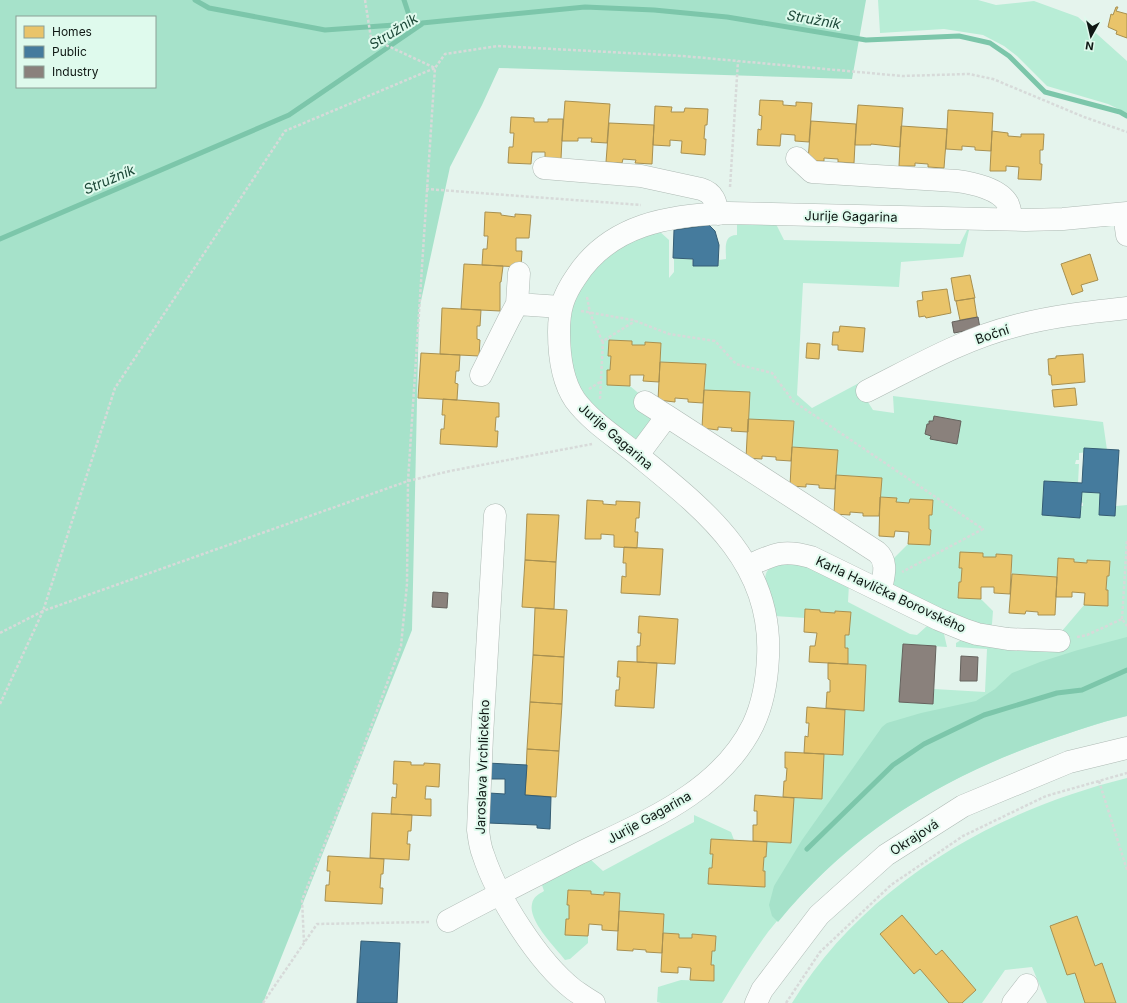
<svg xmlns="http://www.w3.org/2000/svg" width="1127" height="1003" font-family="Inter,sans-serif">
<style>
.green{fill:#b8edd6}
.forest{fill:#a6e2ca;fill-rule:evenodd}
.homes{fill:#e9c46a;stroke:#a89050}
.public{fill:#457b9d;stroke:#355d74}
.industry{fill:#8a817c;stroke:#65625d}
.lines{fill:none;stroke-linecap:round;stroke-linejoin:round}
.stream{stroke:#7cc6aa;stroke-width:5}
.minor-casing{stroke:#aebab4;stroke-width:23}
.path{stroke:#d7dad9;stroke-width:2.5;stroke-dasharray:3 2;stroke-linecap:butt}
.minor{stroke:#fbfdfc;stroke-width:22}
.labels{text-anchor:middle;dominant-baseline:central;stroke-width:4;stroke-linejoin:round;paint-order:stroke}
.street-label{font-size:13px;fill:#0f1814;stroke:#dffaed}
.water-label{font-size:14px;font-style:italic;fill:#1e4939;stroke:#dffaed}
</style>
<rect width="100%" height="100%" fill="#e5f4ed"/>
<path class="green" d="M878,0H978L996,5L1034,1L1078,17L1127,61V113L1108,104L1047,86L1017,56L1004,46L983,35L944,29L880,33Z
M737,224H776L784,240L960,244L968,228L969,230L963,257L901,262L899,287L803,283L797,395L812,408L876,374L866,399L873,410L894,413L893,396L1103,422L1107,450L1079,453V460H1076L1075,464H1079L1078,483L1044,481L1042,515L1080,518L1081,506H1083V503L1081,502L1082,492L1100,493L1099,515L1115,516L1116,506L1127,505V716C1098,723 1071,732 1043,742C955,773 879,817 813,883C798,898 782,914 768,932C751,955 737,978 722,1003H661L657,1002L658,987L681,980L713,981L714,966L711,965L712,951H715L716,936L693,934L692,938H679V934L663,933L664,914L619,911L620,893L604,892V895L591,894L590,891L568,890L567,905H569V919L566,935L588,936V943L570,959L565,960C555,947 528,921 532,904C533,897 539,894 544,891L541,882L590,859L603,871L694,822V815L731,832L734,840L711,839L710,854H713L712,868H709L708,884L765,886V872L763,871L764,857H766L767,842L791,843L794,798L822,799L824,754L843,755L845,710H864L866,665L848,664V648H845V635L849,634L851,612L835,611V613L820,612V610L806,609L805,618L774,616C771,605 760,580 768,570C772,565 781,561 787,558L849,584L848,602L910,634L917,635L927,626L944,634L947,647L903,644L899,702L933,704L934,689L985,692L987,649L956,647V643L961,640C989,647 1016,651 1045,651L1084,605L1108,606V591L1106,590L1107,576H1109L1110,561L1087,560V563L1074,562V559L1058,558L1057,577L1012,574V555L997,554L996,557H983V553L959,568H962L961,582H959L958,597L981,599L993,611L992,624L989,629L892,589L894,558L908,544L930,545L931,530L929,529V515H932L933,500L910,499L909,503L896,502V498L880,497L881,478L836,475L837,450L792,447L794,421L748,419L749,393L704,390L706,364L660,362L661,343L646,342L645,345H632V341L610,340L609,356H611L610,370H607V385L630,386L643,397L653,416L639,443L596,414L575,384L567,343L570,301L607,253L658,230L669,240V278L674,272V258L692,259L693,266H718L719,260L726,259C726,249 723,235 737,235Z
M1127,778V1003H1047L1032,967L1005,970L982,1003H792C865,884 994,811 1127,778Z"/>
<path class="forest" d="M0,0H866L852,79L499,68L482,105L450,167L419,310L412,630L263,1003H0ZM17,17H155V87H17Z
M1127,637V716C1099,722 1073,732 1046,741C939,779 851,833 778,922L772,916L769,905L774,886L802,840L882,727L887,723L921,713L976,701L995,689L1012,673L1040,662L1078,650Z"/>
<path class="homes" d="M1116,7H1118L1116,11L1127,14V38L1116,34L1117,31L1108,27L1111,14L1113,15Z
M760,100L783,101V105L796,106V102L812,103L809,142L795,141V135L781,134L780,146L757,145L758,129L761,130L762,116L759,115Z
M565,101L610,104L607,143L591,142L592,138H578V141H562Z
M858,105L903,108L900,147L871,144V145H855Z
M655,106L672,107L671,112H684L685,108L708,109L707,125H705L704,139H706L705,155L681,153L682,141L670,140V146L653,145Z
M948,110L993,113L991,151L975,150V147L962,146V150L946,149Z
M511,117L534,118V122H548V119H563L561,159L545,158V152H532L531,164L508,163L509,147H513L514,133H510Z
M811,121L856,124L854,163L838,162V159L824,158V161H808Z
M609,123L654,125L652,164L635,163L636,160L623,159L622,163L606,162Z
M901,126L947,129L944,168L928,167V164L915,163V166H899Z
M992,131L1008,133V136L1021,137V134H1044L1043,150H1040V164H1042L1041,180L1018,179L1019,167L1006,166V171H990Z
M485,212L501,213V215L515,217V214L531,215L529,238H516V251H522L521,267L482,265L483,249H487L488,236H484Z
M1090,254L1098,280L1081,285L1083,291L1072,295L1061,264Z
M464,264L503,266L501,282H500V311L461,309Z
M970,275L975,298L955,301L951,278Z
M947,289L951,313L926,318L925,316L919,317L917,301L923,300L922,292Z
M974,298L977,317L960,320L956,301Z
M442,308L481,310L480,326H477V339L480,340L479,356L440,354Z
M840,326L865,328L863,352L838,350V345H832L833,332H839Z
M609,340L632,341V345H645V342L661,343L659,382L643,381L644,375H630V386L607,385V370H610L611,356H608Z
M807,343L820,344L819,359L806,358Z
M421,353L460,355L459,371H456L455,383L458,384L457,400L418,398Z
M1083,354L1085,382L1052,385L1051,375H1049L1048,359L1056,358V356Z
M660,362L706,364L703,403L688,402V399L675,398V402L658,400Z
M1075,388L1077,405L1054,407L1052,390Z
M704,390L750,392L748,432L731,431L732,428L718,427V430L702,428Z
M443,399L499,403V417H496L495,431H498L497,447L440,444L441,429H444L445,415H442Z
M748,419L794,421L791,461L776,460V457L762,456V459L746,458Z
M792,447L838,450L835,489L819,488V485L806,484V487L790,486Z
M836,475L882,478L879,516H863V513L850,512V515L834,514Z
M880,497L897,498L896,502L909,503L910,499L933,500L932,515H929V529L931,530L930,545L908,544L909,532L895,531L894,537L879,536Z
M587,500L603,501V504L616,505V501L640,502L639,518H636L635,532H638L637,548L614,547V535L601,534V539H585Z
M527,514L559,515L556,562L525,560Z
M624,547L663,549L660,595L621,593L622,576L626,577V563H623Z
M960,552L983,553V557H996V554L1012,555L1010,594L994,593V587H981V599L958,598L959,582H961L962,568H959Z
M1058,558L1074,559V562L1087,563V560L1110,561L1109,576H1107L1106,590H1108V606L1084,605L1085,593L1072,592V597H1056Z
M525,560L556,562L554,609L522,607Z
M1012,574L1057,577L1055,615H1038V612L1026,611L1025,614L1009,613Z
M535,608L567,610L564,657L533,655Z
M805,609L820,610V612L835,613V611L851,612L849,635H845V648H848V664L809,662L810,646H815L817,633L804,632Z
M639,616L678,619L675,664L637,662V646H640L641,633H638Z
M533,655L564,657L562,704L530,702Z
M618,661L657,663L654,708L615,706L616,690H619L620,677H617Z
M828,663L866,665L864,711L826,708L827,692H830V680L828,679Z
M530,702L562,704L559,751L527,749Z
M807,707L845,710L843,755L804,753L805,736L808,737L809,723H806Z
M527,749L559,751L556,797L525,795Z
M785,752L824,754L822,799L783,797L784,781H786L787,768H785Z
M394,761L411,762V765H424V763L440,764L439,787L426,786L425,799H431V816L391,814L392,797L396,798L397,784H393Z
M755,795L794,798L791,843L753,841V825H757V811H754Z
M372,813L412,815L411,831H408L407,844H410L409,860L370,858Z
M711,839L767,842L766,857H764L763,871H765V887L708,884L709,868H712L713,854H710Z
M328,856L384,859L383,874H381L380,888H383L382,904L325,901L326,885H329L330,871H327Z
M568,890L591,891V894L604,895V892L620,893L618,931L602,930V925L589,924L588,936L565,935L566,919H569V905H567Z
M619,911L664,914L662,953L646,952V950L633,949V951L617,950Z
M902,915L936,955L942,950L976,990L962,1003H949L920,969L914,974L880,934Z
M1077,916L1095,966L1102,963L1116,1003H1085L1075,973L1067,975L1050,926Z
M663,933L679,934V938H692V934L716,936L715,951H712L711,965H714V981L690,980L691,968L678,967V973L661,972Z"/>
<path class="public" d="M709,225L715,231L719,245L718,266H693V259L673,258L674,230Z
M1084,448L1119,450L1115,516L1099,515L1100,493L1082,492L1080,518L1042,515L1044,481L1082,483Z
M487,763L527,765L525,795L551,797L550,829L537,828V825L488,823L489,793L505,794V779H490Z
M361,941L400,943L397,1003H357Z"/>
<path class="industry" d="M978,317L980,328L954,333L952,322Z
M934,416L961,421L957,444L930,439L931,436L925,434L927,424H929V421H933Z
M433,592L448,593L447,608L432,607Z
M903,644L936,646L933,704L899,702Z
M961,656L978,657L977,681H960Z"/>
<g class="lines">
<path class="stream" d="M195,0L209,8L325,30L422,23L585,7L654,10L727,17L866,40L959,36L990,43L1009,56L1045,92L1120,112L1127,116
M404,0L412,24
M0,239L289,115L422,24
M807,849L893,765L924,744L984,715L1057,693L1082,690L1127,670"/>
<defs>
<path id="minor" d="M797,158L812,172L957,181C973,183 1000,189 1008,204C1010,209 1011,214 1011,219
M544,168L641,176L701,189C714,193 716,202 718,214
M1124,214L1127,235
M517,304L519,273
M481,375L509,319L517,304L561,307
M867,391C915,367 963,339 1015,326C1052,316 1090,312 1127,308
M645,402L667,416
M638,455L667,416L877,552C889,562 883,577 881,590
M495,515L482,736L478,830C479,838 480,847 483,854C497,897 538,962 574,990C580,994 587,999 594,1003
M748,566C774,554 783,549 811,557L938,619L965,630L977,634L1008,639L1059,641
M448,921C491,898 535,876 578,854C643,822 719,794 753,725C763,704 767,680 768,657C773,563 706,511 640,457C619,439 592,423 575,400C562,381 559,355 559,332C559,309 563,296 576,277C610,224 670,215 728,213L1025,220L1063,219L1127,213
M756,1003L762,990L819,915L886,855L963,806L1069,762L1127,748
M1013,1003L1027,985"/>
</defs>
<use href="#minor" class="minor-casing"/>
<path class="path" d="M365,0L371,38L435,68L445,54L498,46L683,56L902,76L969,74L993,79L1084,117L1127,132
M730,187L738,61
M426,189L641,205
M587,297L590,313L603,343
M581,311L633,320L669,334L715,341L736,364L772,373L793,401L983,529L902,572
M589,389L600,382
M600,399L603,341L635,321
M1122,619L1127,540
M0,633L43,611L115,388L285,131L435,68L408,481L407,584L401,646L362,751L302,900L304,942
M1077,637L1087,635L1122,619L1127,626
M0,704L43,611L408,481L450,471L592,444
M1099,781L1127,870
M263,1003L317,924L429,922
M786,1003L820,952L891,885L963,836L1046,796L1127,773"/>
<use href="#minor" class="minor"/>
</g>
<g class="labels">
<g class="street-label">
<text transform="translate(851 216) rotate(1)">Jurije Gagarina</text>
<text transform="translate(992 334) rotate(-19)">Boční</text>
<text transform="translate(616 436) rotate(41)">Jurije Gagarina</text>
<text transform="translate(891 594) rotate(25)">Karla Havlíčka Borovského</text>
<text transform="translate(482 767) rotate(-88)">Jaroslava Vrchlického</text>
<text transform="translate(649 817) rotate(-29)">Jurije Gagarina</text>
<text transform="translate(914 837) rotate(-33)">Okrajová</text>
</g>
<g class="water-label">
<text transform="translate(814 19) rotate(10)">Stružník</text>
<text transform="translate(393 31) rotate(-32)">Stružník</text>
<text transform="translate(109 179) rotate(-23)">Stružník</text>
</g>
</g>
<rect x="16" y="16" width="140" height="72" fill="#dffaed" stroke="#8ca096"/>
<rect x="24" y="26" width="20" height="12" fill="#e9c46a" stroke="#8ca096"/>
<text x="52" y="36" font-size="12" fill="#0f1814">Homes</text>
<rect x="24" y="46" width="20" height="12" fill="#457b9d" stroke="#8ca096"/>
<text x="52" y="56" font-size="12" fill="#0f1814">Public</text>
<rect x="24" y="66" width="20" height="12" fill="#8a817c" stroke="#8ca096"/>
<text x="52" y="76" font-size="12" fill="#0f1814">Industry</text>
<g transform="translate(1091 36) rotate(188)" stroke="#dffaed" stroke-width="3" paint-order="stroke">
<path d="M0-3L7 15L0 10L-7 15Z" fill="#0f1814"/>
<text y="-6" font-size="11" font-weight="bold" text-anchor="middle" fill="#0f1814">N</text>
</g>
</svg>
